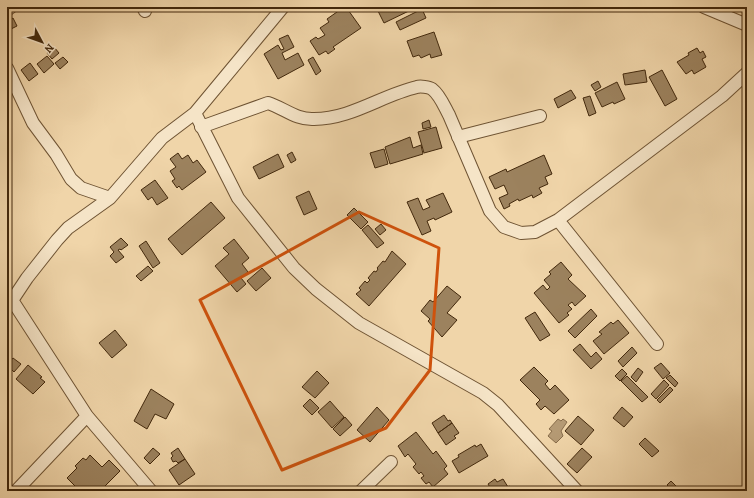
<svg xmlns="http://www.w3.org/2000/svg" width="754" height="498" font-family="Alegreya,serif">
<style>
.water{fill:#b59a74;stroke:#876c4a}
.building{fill:#9c825e;stroke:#42280c}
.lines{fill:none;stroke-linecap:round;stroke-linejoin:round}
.street-casing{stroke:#6e5333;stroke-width:14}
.street{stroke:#f5e4c7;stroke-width:12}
.marked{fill:none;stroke:#cf520c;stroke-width:3;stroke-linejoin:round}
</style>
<rect width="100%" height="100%" fill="#f0d5a9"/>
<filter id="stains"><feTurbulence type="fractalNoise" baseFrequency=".005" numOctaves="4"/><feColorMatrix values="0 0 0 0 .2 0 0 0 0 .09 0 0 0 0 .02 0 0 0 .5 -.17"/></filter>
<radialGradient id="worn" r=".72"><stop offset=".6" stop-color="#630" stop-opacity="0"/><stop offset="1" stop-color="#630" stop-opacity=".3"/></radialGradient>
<path class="water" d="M558,419L561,421L563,419L567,422L561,431L563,436L556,443L548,436L552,431L549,429Z"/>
<path class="building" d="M344,7H346L361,28L333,47L335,49L328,54L326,51L319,55L310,41L316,37L318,39L325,35L320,28L329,22L327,19Z
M376,7H415V8L384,23Z
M422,9L426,18L400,30L396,22Z
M13,18L17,26L7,31V22Z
M434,32L442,55L431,58L430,54L421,58L419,55L413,57L407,41Z
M288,35L294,47L282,53L285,60L298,53L304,65L278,79L264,54L278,45L281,50L284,49L279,39Z
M54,47L59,53L52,59L47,53Z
M697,48L700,53L703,51L706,57L702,59L706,67L694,74L692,70L686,74L677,62L689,55L688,53Z
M47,56L54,64L44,73L37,64Z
M63,57L68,62L60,69L55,63Z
M313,57L321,71L316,75L308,60Z
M30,63L38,74L29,81L21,70Z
M645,70L647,82L625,85L623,74Z
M662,70L677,99L665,106L649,77Z
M598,81L601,87L595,91L591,85Z
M617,82L625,99L614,104L613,102L602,107L595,93Z
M571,90L576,98L558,108L554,99Z
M590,96L596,113L589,116L583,98Z
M429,120L431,127L423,129L422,123Z
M436,127L442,148L424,153L418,132Z
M410,137L413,148L421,145L423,154L390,164L385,147Z
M384,149L388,164L375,168L370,153Z
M292,152L296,160L291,163L287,155Z
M178,153L182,159L188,155L193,163L197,160L206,172L182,190L179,186L177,188L172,181L175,179L170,171L176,167L170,159Z
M278,154L284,167L259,179L253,167Z
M544,155L552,174L545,177L548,184L539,188L542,193L533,198L532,195L519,201L518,199L509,204L510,206L504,209L499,198L508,194L504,185L495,189L489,177L506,169L507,172Z
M155,180L168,198L157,205L152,197L148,200L141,190Z
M309,191L317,209L304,215L296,197Z
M443,193L452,212L435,220L434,218L427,221L431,231L422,235L407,202L418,198L423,210L430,207L426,200Z
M211,202L225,218L182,255L168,239Z
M354,208L368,222L361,229L347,215Z
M381,224L386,230L380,235L375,229Z
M368,225L384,243L377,248L362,230Z
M121,238L128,245L121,250L120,249L118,250L124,257L116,263L110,256L114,252L110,247Z
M234,239L249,258L242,264L248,272L241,278L246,284L237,292L215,266L229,254L223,248Z
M146,241L160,263L153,268L139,246Z
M392,251L406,264L369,306L356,294L361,290L359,288L365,281L367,283L370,280L368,278L374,271L376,272L378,269L377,268L383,261L385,262Z
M561,262L572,275L568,279L586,296L575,306L572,302L568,305L572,309L567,313L569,315L559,323L534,293L543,285L547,290L550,287L544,280L551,274L549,272Z
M148,266L153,271L141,281L136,276Z
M262,268L271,278L256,291L247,281Z
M447,286L461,297L447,313L457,320L442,337L428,321L430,319L421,311L430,300L433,302Z
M591,309L597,316L575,338L568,331Z
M535,312L550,335L540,341L525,318Z
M618,320L629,333L604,354L593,341L602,334L599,332L611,322L613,324Z
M115,330L127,345L112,358L99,343Z
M580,344L591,357L596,352L602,359L591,369L573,350Z
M632,347L637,353L623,367L618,361Z
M13,358L21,364L14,372L7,365Z
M661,363L670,373L663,379L654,368Z
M28,365L42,377L40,378L45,382L33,394L16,379Z
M534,367L548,381L545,384L550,390L555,385L569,400L554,414L545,406L541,410L536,404L540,400L520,380Z
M638,368L643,372L636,382L631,377Z
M622,369L627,374L620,381L615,376Z
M317,371L329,383L315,398L302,387Z
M670,375L678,383L675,387L666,378Z
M627,376L648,397L642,402L621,381Z
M664,380L669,385L656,399L651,394Z
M670,387L673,390L660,403L657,400Z
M151,389L174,404L166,419L155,414L147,429L134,421Z
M310,399L319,408L312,415L303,406Z
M330,401L344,417L332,428L318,412Z
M377,407L389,420L370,442L357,430Z
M622,407L633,417L624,427L613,418Z
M444,415L448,421L450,420L452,423L438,433L432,423Z
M578,416L594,430L581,445L565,431Z
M345,417L352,425L340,436L333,429Z
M452,423L459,433L454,436L456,438L446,445L438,433Z
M416,432L433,454L436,451L447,466L444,469L448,474L433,487L429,482L426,484L421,478L424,476L421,472L419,474L413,467L416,464L408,454L405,457L398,446Z
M645,438L659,451L652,457L639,444Z
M481,444L488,456L459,473L452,461L459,457L458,455L475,445L476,447Z
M153,448L160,454L150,464L144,458Z
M178,448L185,459L178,463L176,461L173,462L171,458L173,456L171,453Z
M582,448L592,457L577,473L567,464Z
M90,455L102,467L109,460L120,471L104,487L108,491H74L77,488L67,478L77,468L75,466L83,458L86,460Z
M185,459L195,474L179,485L169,470Z
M495,479L497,482L503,479L508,487L510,486L513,491H492L488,484Z
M671,481L676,486L672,490L667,485Z"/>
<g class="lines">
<defs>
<path id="street" d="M143,7L145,11
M704,7L747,25
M7,10L11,7
M7,68L33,123L56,154L71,179L81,188L110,198
M195,113L238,198L294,268L316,289L359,323L483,393L498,405L577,491
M201,127L268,103C284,108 296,120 314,119C351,119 382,95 417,87C420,86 429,87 432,89C440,95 444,106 449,115L490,211L504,227L521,233L535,232L558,220L722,96L747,73
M458,137L540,116
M558,220L657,344
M12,300L87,416L151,491
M7,308L27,278L57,240L68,228L110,198L162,138L195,113L283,7
M16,491L87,416
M361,491L391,462"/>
</defs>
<use href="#street" class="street-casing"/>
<use href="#street" class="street"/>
</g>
<path class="marked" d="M359,212L439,248L430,370L386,428L282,470L200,300Z"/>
<rect width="754" height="498" fill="none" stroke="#f0d5a9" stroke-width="24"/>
<rect x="8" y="8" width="738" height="482" fill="none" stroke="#42280c" stroke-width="2"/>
<rect x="12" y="12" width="730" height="474" fill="none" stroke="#42280c"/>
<g transform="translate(42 42) rotate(131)" stroke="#f5e4c7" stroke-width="3" paint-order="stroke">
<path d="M0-3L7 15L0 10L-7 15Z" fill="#42280c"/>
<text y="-6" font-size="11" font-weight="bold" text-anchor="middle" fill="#42280c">N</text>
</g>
<rect width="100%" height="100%" filter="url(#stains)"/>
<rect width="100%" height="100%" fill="url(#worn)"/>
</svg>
